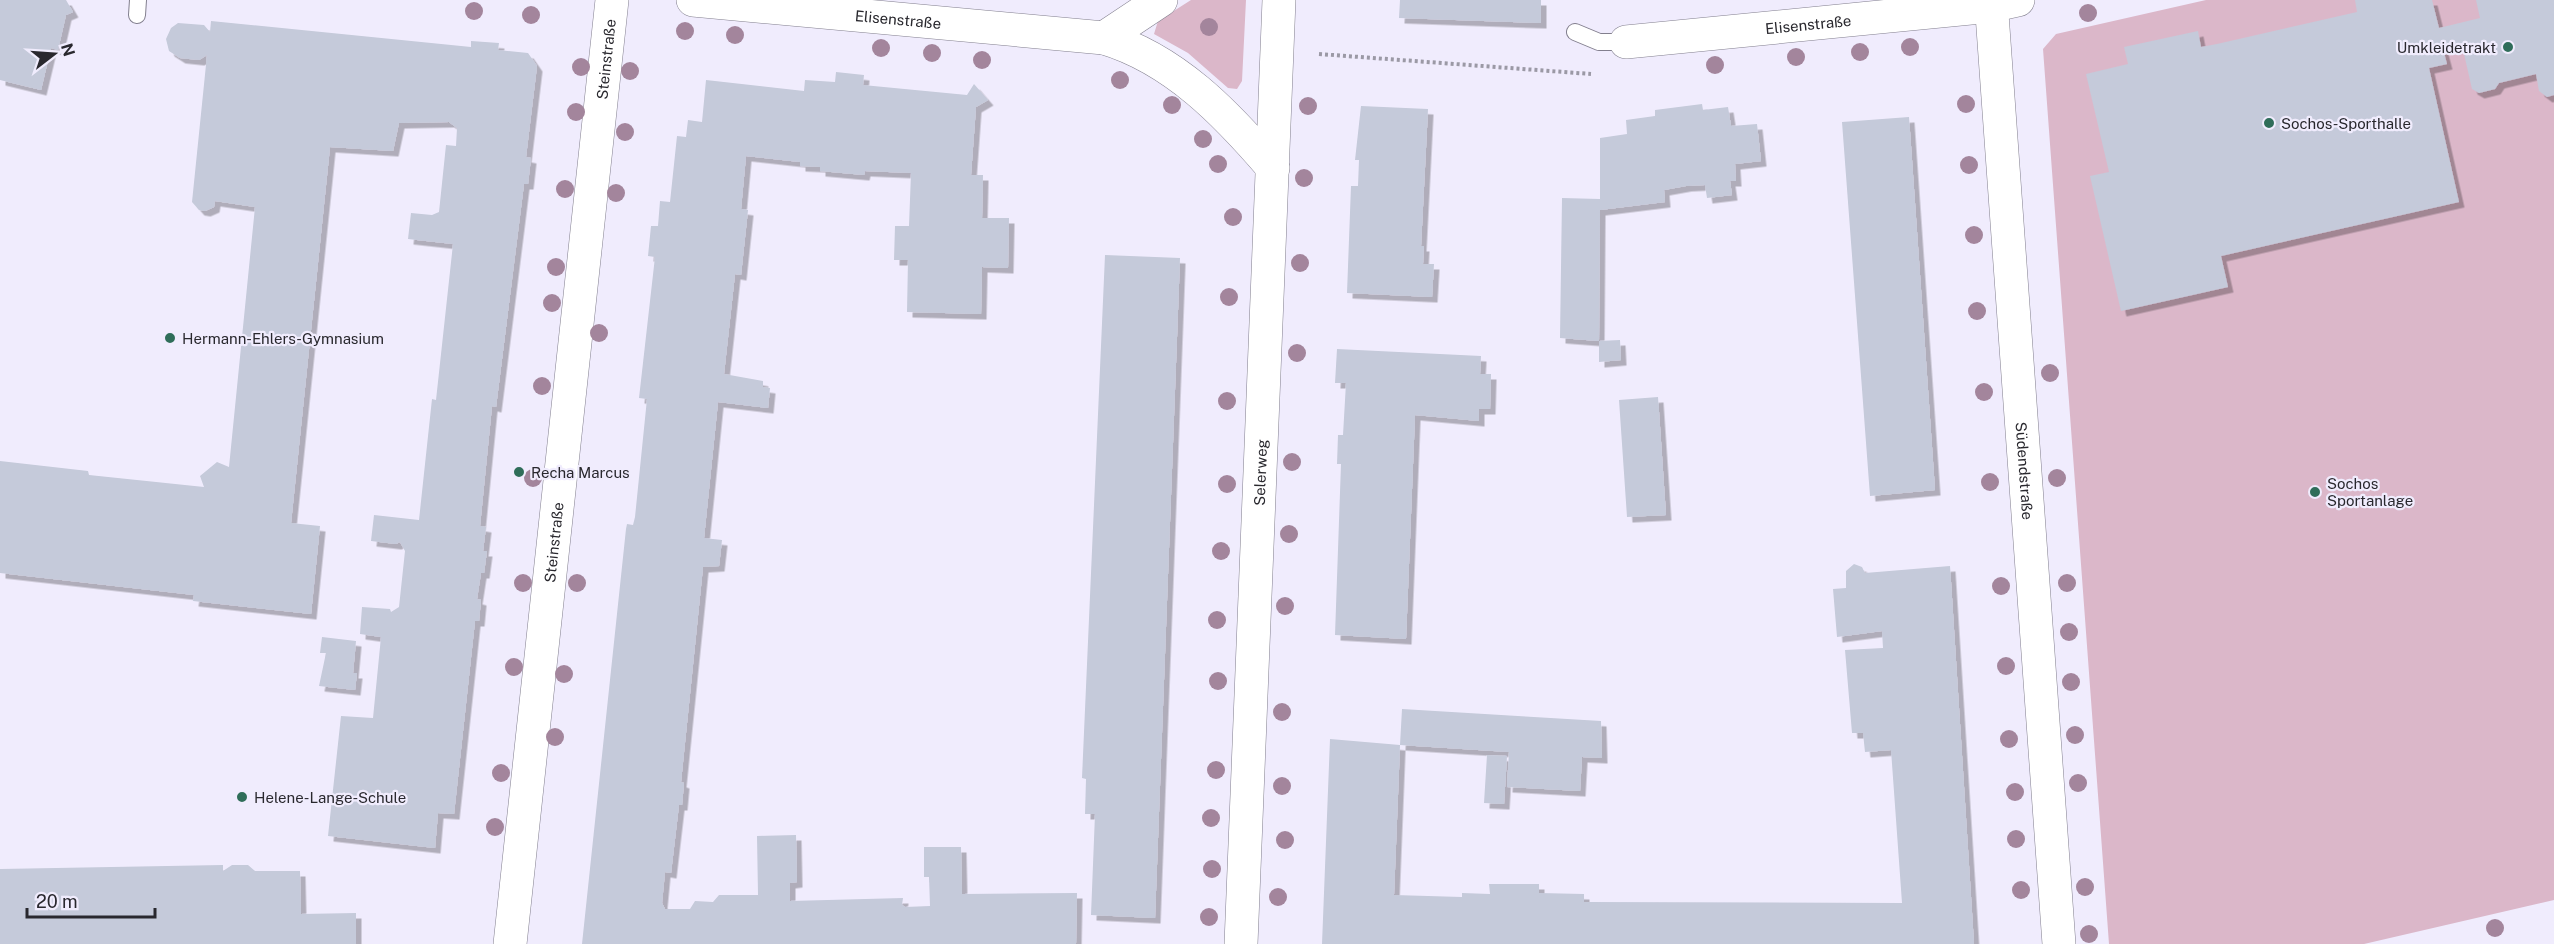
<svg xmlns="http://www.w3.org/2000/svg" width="2554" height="944" font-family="'Public Sans',sans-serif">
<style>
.green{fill:#dbb7c9}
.building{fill:#c5cada;filter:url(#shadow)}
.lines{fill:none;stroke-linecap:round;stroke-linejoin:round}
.lane-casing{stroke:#827f8e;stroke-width:18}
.street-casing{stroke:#827f8e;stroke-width:34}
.path{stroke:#9b99a5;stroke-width:4;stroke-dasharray:3 3;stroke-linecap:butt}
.lane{stroke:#fff;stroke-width:16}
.street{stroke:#fff;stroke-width:33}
.tree{fill:#a3859c}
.poi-dot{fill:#2f6d59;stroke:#f0ecfd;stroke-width:2}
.labels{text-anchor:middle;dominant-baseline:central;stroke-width:4.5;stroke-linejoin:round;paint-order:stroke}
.street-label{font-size:15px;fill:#29282e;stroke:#f0ecfd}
.poi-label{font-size:15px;fill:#29282e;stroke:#f0ecfd;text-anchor:start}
</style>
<defs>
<filter id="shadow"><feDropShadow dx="5.5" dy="5.5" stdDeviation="0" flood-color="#0004"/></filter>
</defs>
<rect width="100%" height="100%" fill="#f0ecfd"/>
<path class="green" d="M1191,0H1246L1242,81L1237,89L1228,88L1188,53L1154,34L1158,21Z
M2206,0H2554V900L2364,944H2109L2043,49L2056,34Z"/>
<path class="building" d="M0,0H66L73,12L66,15L58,50L51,48L41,90L0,80Z
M1400,0H1541V23L1399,18Z
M2355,0H2432L2439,28L2480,18L2476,0H2554V95L2547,97L2539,91L2536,74L2499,83L2495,89L2479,93L2472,89L2462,45L2443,49L2447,64L2429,68L2459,202L2221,256L2228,287L2121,311L2090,176L2109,172L2086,74L2128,64L2124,47L2198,31L2201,47L2217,44L2357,12Z
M211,21L471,47V41L499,43L498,50L528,53L537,66L526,157L531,158L528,184H524L496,407L492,406L480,526L486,527L483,551H487L484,573H481L477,599L481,600L479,621H475L454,814L438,813L435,848L328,836L341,716L373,718L381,637L360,634L362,607L390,609L391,612L399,607L405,551L400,542L396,544L371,541L374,515L419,520L432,399L436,400L453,244L408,239L411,213L432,215L439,212L446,145L456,146L457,128L449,122L399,123L393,151L330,147L291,523L320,526L311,614L193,601L194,595L0,573V461L88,471L89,475L204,487L200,476L217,462L229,467L255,207L215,201L214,207L205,211L199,210L192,202L207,55L199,60L180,58L169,51L166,39L171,28L178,23L204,25L210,32Z
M836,72L864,75L863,85L967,95L974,84L988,100L976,107L971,175H983L982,218H1009L1008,268L982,267L981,314L907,312L908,260H894L895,226H909L911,173L865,171L864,175L820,171V167L800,166V162L746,156L741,209L748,210L741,275L735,274L724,374L763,381V387L770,388L768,408L718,402L704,538L722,540L719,566L703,567L681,782L684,783L682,805H679L671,873L665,872L662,903L665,909H690L695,901L713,902L719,895H758L757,836L796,835L797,882L790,883V901L903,898L902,905L905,907L930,906L929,877H924V847H961L962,894L1077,893L1076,944H582L626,529L627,524L633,525L635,517L647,399L639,398L655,257L648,256L651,226H658L660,201L670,202L677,136L686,137L688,120L702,122L706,80L804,91L805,80L835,82Z
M1702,104L1703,110L1728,107L1731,126L1757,124L1761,161L1735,164L1736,181H1730L1732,195L1707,198L1705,185L1686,186L1664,190L1665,202L1600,210L1599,341L1560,338L1562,198L1600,199V138L1627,134L1626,120L1655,116V110Z
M1361,106L1428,109L1421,246H1424L1423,264H1434L1432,297L1347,293L1351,186H1358L1359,160H1355Z
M1909,117L1935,490L1870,496L1842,122Z
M1105,255L1180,258L1155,918L1091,915L1095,814H1085L1086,779L1082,778Z
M1620,340L1621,360L1599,362V341Z
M1337,349L1481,356L1480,374H1491L1490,409H1479V421L1415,415L1406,639L1335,635L1341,464H1337L1338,435H1343L1346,383H1335Z
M1658,397L1666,515L1627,517L1619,400Z
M1854,564L1862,567L1865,573L1950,566L1974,944H1322L1330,739L1400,745L1394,895L1462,897V893L1490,894L1489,884H1539V893L1584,894V902L1902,903L1891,750L1865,752L1863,733H1852L1845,650L1883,648L1882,631L1837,637L1833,589L1846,588V571Z
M322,637L356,641L353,673H357L355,690L319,686L326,653H320Z
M1402,709L1601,721L1602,758L1582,757L1580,791L1507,787L1509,752L1400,745Z
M1487,755L1507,756L1504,804L1484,803Z
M223,865V871L232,865H248L255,871H300L301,914L356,913V944H0V869Z"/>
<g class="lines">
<defs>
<path id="lane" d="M137,15L138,0
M1575,32L1599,42H1626"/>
<g id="street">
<path id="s1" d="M693,0L1104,38C1174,59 1226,113 1273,168"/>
<path id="s2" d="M1991,0L2059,944"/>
<path d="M1104,38L1161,0"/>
<path id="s3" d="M1626,42L1991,6L2018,0"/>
<path id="s4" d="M510,944L612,0"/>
<path id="s5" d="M1241,944L1279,0"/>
</g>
</defs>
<use href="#lane" class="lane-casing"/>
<use href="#street" class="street-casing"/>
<path class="path" d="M1319,54L1591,74"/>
<use href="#lane" class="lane"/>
<use href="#street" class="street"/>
</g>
<g class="tree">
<circle cx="474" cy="11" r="9"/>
<circle cx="2088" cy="13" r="9"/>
<circle cx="531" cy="15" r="9"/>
<circle cx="1209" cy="27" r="9"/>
<circle cx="685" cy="31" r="9"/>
<circle cx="735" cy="35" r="9"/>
<circle cx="1910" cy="47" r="9"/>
<circle cx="881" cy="48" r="9"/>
<circle cx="1860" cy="52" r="9"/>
<circle cx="932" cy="53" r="9"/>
<circle cx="1796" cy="57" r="9"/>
<circle cx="982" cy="60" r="9"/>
<circle cx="1715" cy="65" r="9"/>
<circle cx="581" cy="67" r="9"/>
<circle cx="630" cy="71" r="9"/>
<circle cx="1120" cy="80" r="9"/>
<circle cx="1966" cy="104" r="9"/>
<circle cx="1172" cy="105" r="9"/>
<circle cx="1308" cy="106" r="9"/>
<circle cx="576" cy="112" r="9"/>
<circle cx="625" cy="132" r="9"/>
<circle cx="1203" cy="139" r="9"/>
<circle cx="1218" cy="164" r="9"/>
<circle cx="1969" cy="165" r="9"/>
<circle cx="1304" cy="178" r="9"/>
<circle cx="565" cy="189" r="9"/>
<circle cx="616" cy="193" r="9"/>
<circle cx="1233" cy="217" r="9"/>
<circle cx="1974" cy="235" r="9"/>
<circle cx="1300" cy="263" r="9"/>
<circle cx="556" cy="267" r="9"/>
<circle cx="1229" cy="297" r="9"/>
<circle cx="552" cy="303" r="9"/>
<circle cx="1977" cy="311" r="9"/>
<circle cx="599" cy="333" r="9"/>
<circle cx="1297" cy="353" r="9"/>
<circle cx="2050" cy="373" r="9"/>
<circle cx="542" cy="386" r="9"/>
<circle cx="1984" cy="392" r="9"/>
<circle cx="1227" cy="401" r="9"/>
<circle cx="1292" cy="462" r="9"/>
<circle cx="533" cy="478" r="9"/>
<circle cx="2057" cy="478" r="9"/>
<circle cx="1990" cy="482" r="9"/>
<circle cx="1227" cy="484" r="9"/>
<circle cx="1289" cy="534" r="9"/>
<circle cx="1221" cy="551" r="9"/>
<circle cx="523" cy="583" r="9"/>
<circle cx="577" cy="583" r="9"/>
<circle cx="2067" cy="583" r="9"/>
<circle cx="2001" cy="586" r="9"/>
<circle cx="1285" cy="606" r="9"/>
<circle cx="1217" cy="620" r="9"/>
<circle cx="2069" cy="632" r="9"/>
<circle cx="2006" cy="666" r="9"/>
<circle cx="514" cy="667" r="9"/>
<circle cx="564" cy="674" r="9"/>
<circle cx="1218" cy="681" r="9"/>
<circle cx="2071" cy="682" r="9"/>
<circle cx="1282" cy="712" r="9"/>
<circle cx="2075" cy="735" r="9"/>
<circle cx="555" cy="737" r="9"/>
<circle cx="2009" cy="739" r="9"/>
<circle cx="1216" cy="770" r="9"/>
<circle cx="501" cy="773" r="9"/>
<circle cx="2078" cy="783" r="9"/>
<circle cx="1282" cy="786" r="9"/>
<circle cx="2015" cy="792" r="9"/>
<circle cx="1211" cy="818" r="9"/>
<circle cx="495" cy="827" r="9"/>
<circle cx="2016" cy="839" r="9"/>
<circle cx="1285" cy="840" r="9"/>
<circle cx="1212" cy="869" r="9"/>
<circle cx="2085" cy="887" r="9"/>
<circle cx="2021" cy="890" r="9"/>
<circle cx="1278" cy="897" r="9"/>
<circle cx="1209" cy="917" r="9"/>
<circle cx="2495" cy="928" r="9"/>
<circle cx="2089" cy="934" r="9"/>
</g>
<g class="poi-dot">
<circle cx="2508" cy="47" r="6"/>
<circle cx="2269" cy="123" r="6"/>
<circle cx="170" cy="338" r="6"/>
<circle cx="519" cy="472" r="6"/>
<circle cx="2315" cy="492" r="6"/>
<circle cx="242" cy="797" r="6"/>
</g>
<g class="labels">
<g class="street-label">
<text stroke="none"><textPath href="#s1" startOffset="206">Elisenstraße</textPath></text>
<text stroke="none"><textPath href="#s3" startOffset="183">Elisenstraße</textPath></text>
<text stroke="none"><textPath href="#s4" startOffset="890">Steinstraße</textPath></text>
<text stroke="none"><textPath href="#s5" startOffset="472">Selerweg</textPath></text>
<text stroke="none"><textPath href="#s2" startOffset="472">Südendstraße</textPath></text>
<text stroke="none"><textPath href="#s4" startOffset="404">Steinstraße</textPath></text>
</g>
<g class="poi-label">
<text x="2496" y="47" text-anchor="end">Umkleidetrakt</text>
<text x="2281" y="123">Sochos-Sporthalle</text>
<text x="182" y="338">Hermann-Ehlers-Gymnasium</text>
<text x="531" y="472">Recha Marcus</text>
<text x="2327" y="483">Sochos<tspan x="2327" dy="17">Sportanlage</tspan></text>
<text x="254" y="797">Helene-Lange-Schule</text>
</g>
</g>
<g transform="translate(54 54) rotate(73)" stroke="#f0ecfd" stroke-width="4.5" paint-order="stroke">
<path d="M0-4.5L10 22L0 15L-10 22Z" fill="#29282e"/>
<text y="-9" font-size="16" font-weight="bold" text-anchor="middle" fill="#29282e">N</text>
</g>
<path d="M27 908v9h128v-9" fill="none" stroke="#29282e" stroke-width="3"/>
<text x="36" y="908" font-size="18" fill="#29282e" stroke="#f0ecfd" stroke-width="4.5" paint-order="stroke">20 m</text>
</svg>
